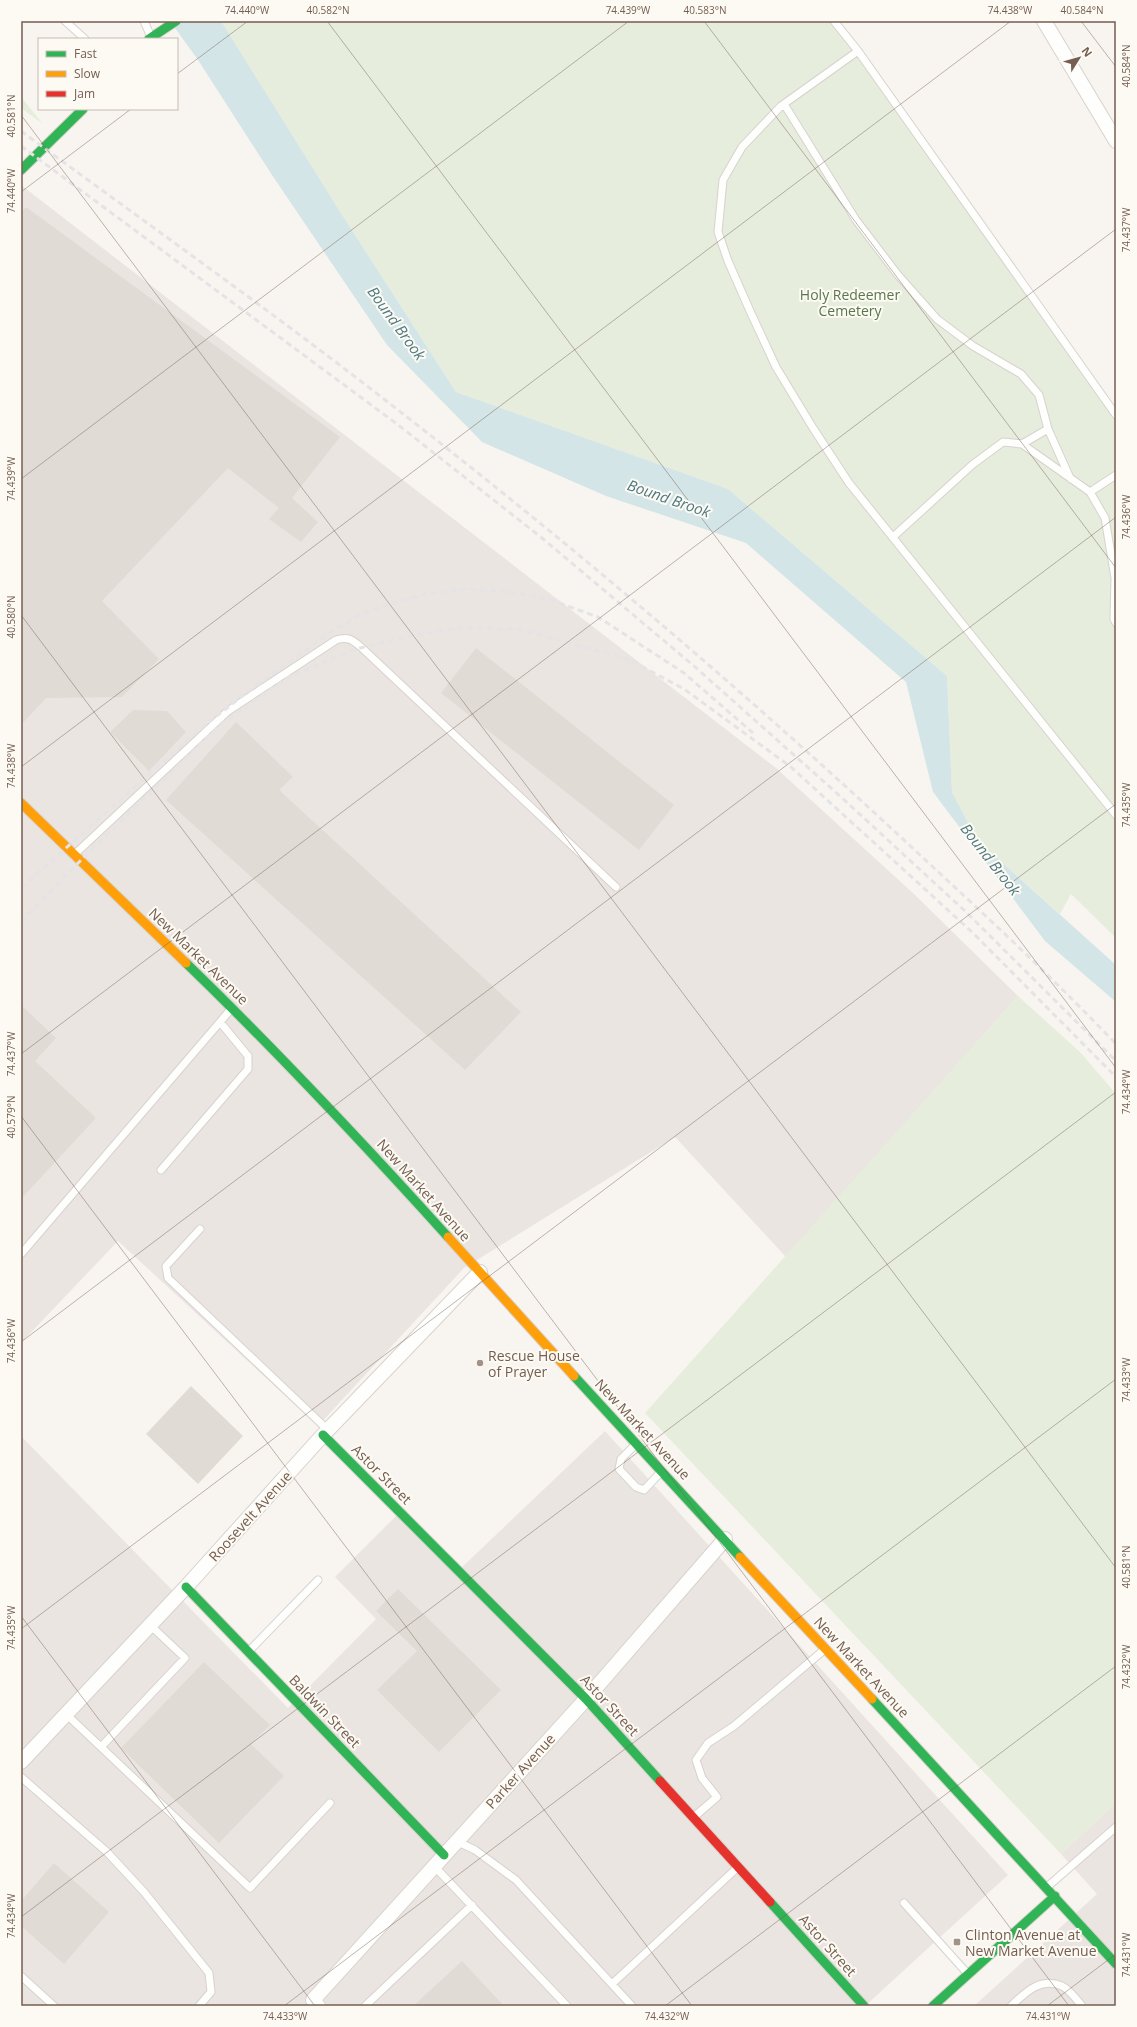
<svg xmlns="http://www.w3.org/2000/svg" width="1137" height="2027" font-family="'Open Sans',sans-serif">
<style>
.industrial{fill:#eae5e1}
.green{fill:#e6eddd}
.water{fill:#d3e5e7}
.building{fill:#e1dbd6}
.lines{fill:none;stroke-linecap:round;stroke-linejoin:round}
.lane-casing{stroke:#d7d2ce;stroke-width:9}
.street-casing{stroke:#d7d2ce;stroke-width:16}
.fast-casing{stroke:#d6d1cb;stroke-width:11}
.slow-casing{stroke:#d6d1cb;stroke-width:11}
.jam-casing{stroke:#d6d1cb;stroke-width:11}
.lane{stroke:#fefefd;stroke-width:7}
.street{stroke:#fefefd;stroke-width:14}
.fast{stroke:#30b455;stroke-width:9}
.slow{stroke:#ff9f0a;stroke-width:9}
.jam{stroke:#e5322d;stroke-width:9}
.rail{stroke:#e5e3e6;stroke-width:3;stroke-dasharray:6 4;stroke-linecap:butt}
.ticks{fill:none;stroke:#745e52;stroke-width:1;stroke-opacity:0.45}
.poi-dot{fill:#a29389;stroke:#fdfaf3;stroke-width:1.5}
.labels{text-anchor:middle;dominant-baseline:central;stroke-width:4;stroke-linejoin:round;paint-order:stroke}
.park-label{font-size:14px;fill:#58784c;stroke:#fdfaf3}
.street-label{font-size:14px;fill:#745e52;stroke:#fdfaf3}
.poi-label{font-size:14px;fill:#745e52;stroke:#fdfaf3;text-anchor:start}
.water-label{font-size:15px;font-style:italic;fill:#4e7a84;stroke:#fdfaf3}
.neatline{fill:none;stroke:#745e52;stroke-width:1.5}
.ticks-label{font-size:10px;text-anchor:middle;fill:#745e52}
</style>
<rect width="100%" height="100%" fill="#f8f5f0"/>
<path class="industrial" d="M21,185L776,768L914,894L1018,996L786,1257L675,1137L464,1268L318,1426L118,1241L21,1343Z
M605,1431L1008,1875L865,2006H21V1436L288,1708L376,1619L335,1577L401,1511L459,1570Z
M1116,1803V2006H974L1097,1894L1061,1854Z"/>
<path class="green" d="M221,21H836L1116,413V938L1071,894L1060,914L977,840L952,792L947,676L728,489L456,392L339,210Z
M21,97L43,124L21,108Z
M1018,996L1081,1053L1116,1094V1803L1061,1854L645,1413Z"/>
<path class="water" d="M170,21H221L339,210L456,392L728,489L947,676L952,792L977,840L1116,965V1002L1045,941L933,792L906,682L746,543L606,496L482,442L387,345L272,175L198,60Z"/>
<path class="building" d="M26,207L340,437L292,498L318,522L301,542L269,519L279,508L228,468L102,601L159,659L122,697L46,698L21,725V212Z
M476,648L674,805L639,850L441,693Z
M133,710L167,711L186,732L149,771L110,732Z
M236,722L293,777L279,790L521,1012L465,1070L166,800Z
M21,1005L56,1038L35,1061L96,1118L21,1199Z
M191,1386L243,1436L198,1484L146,1434Z
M398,1589L501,1690L439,1752L377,1690L417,1651L376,1611Z
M204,1662L270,1725L251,1744L284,1776L219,1843L121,1748Z
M54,1863L109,1912L64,1964L21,1926V1901Z
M462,1961L504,2006H413Z"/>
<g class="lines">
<defs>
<path id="lane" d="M65,21L85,39
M144,21L151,37
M834,21L858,51L781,106L742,147L723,180L718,232L728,261L750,311L776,367L813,428L849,483L1116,815
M858,51L1116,415
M784,104L856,220L898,275L937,319L973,346L1021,374L1039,395L1048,429
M1022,444L1048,429L1070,478
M1116,475L1090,492L1105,518L1115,578L1114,619L1116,623
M893,537L972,465L1003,442L1022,444L1090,492
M75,854L228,711L336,640C348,636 353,640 362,648L616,887
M161,1170L248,1069V1056L220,1022L231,1009
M200,1229L166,1266L168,1278L328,1430
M21,1254L220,1022
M635,1445L621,1459L619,1469L636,1487L644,1490L660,1473
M249,1651L318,1580
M67,1715L250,1888L330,1803
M101,1747L185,1658L150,1625
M21,1777L107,1852L144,1892L209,1973L211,1992L199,2006
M695,1816L717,1797L702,1778L696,1760L708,1743L734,1726L824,1650
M456,1841L475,1850L516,1880L632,2006
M434,1866L567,2006
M1047,1887L1116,1827
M904,1903L967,1973
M21,1976L54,2006
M612,1984L737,1868
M365,2006L472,1905
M1011,2006C1026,1992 1040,1977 1062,1986C1069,1989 1077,2000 1082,2006"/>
<path id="street" d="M1044,21L1116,141
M21,1762L186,1587L323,1435L480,1272
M318,2006L313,2000L586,1699L725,1539"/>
<path id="fast" d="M149,39L176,21
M21,170L83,109
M186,963C277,1051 363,1143 448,1237
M574,1376L740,1557
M323,1435L586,1699L660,1781
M186,1587L444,1855
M872,1699L1116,1964
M770,1902L864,2006
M933,2006L1055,1896"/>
<path id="slow" d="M21,803L186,963
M448,1237L574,1376
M740,1557L872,1699"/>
<path id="jam" d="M660,1781L770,1902"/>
</defs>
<use href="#lane" class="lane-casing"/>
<use href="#street" class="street-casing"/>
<use href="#fast" class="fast-casing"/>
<use href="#slow" class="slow-casing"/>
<use href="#jam" class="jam-casing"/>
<use href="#lane" class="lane"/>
<use href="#street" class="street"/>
<use href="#fast" class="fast"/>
<use href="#slow" class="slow"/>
<use href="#jam" class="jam"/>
<path class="rail" d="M21,131C150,226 281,318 407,417C584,555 755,701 920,855C986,916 1053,978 1116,1044
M21,146L397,424L542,538L694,666L840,796L965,911L1116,1061
M21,888L200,729L245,694L328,634L356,617L389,604L430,593L466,589L510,592L551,600L598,617L684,673L753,733
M21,922L81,860L222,723L289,677L352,650L406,637L457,628L518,629L628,659L684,689L791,767L972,932L1116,1077"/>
</g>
<path class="ticks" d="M327,21L1116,1068M704,21L1116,568M1081,21L1116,67M177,74L248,21M21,115L1116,1568M21,192L131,109M21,479L629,21M21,615L1069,2006M21,767L1011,21M21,1054L1116,229M21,1116L692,2006M21,1342L1116,517M21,1616L315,2006M21,1629L1116,804M21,1917L1116,1092M284,2006L1116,1379M665,2006L1116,1666M1047,2006L1116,1954"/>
<g class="poi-dot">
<circle cx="480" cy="1363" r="4"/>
<rect x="953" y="1938" width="8" height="8" rx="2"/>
</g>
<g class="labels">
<g class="park-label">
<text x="850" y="294">Holy Redeemer<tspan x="850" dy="16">Cemetery</tspan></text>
</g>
<g class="street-label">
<text transform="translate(199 956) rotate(44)">New Market Avenue</text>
<text transform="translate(424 1190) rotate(48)">New Market Avenue</text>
<text transform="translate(643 1429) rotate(47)">New Market Avenue</text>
<text transform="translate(382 1474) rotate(45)">Astor Street</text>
<text transform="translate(250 1516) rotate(-48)">Roosevelt Avenue</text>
<text transform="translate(862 1667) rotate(47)">New Market Avenue</text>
<text transform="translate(610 1705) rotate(47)">Astor Street</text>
<text transform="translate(325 1711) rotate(46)">Baldwin Street</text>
<text transform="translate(520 1771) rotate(-48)">Parker Avenue</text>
<text transform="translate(828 1945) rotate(48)">Astor Street</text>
</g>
<g class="poi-label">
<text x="488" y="1355">Rescue House<tspan x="488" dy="16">of Prayer</tspan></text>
<text x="965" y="1934">Clinton Avenue at<tspan x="965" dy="16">New Market Avenue</tspan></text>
</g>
<g class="water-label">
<text transform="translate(397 323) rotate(54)">Bound Brook</text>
<text transform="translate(669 498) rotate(19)">Bound Brook</text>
<text transform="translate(991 859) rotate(52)">Bound Brook</text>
</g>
</g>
<rect width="1137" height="2027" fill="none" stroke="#fdfaf3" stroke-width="44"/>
<rect x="38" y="38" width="140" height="72" fill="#fdfaf3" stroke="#c6bcb3"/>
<rect x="46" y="51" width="20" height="6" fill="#30b455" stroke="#c6bcb3"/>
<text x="74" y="58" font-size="12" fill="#745e52">Fast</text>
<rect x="46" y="71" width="20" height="6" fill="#ff9f0a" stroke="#c6bcb3"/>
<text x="74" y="78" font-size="12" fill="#745e52">Slow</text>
<rect x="46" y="91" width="20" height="6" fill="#e5322d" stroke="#c6bcb3"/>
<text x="74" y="98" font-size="12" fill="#745e52">Jam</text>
<g transform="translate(1079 58) rotate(53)" stroke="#fdfaf3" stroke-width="3" paint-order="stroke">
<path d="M0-3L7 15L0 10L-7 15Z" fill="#745e52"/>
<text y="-6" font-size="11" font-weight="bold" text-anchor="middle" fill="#745e52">N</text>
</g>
<rect x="22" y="22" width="1093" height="1983" class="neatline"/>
<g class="ticks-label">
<text x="247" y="14">74.440°W</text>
<text x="328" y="14">40.582°N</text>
<text x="628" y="14">74.439°W</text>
<text x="705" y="14">40.583°N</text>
<text x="1010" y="14">74.438°W</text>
<text x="1082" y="14">40.584°N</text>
<text transform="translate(1126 66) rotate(-90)" y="4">40.584°N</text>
<text transform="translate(11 116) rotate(-90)" y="4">40.581°N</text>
<text transform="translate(11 191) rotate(-90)" y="4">74.440°W</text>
<text transform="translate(1126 230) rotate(-90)" y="4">74.437°W</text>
<text transform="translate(11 479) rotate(-90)" y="4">74.439°W</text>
<text transform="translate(1126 517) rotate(-90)" y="4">74.436°W</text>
<text transform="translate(11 617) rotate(-90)" y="4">40.580°N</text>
<text transform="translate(11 766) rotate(-90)" y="4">74.438°W</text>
<text transform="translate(1126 805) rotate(-90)" y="4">74.435°W</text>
<text transform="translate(11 1054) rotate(-90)" y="4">74.437°W</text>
<text transform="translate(1126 1092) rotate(-90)" y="4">74.434°W</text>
<text transform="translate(11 1117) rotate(-90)" y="4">40.579°N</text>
<text transform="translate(11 1341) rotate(-90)" y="4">74.436°W</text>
<text transform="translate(1126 1380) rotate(-90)" y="4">74.433°W</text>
<text transform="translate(1126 1567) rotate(-90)" y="4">40.581°N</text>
<text transform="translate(11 1628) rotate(-90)" y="4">74.435°W</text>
<text transform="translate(1126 1667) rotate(-90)" y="4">74.432°W</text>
<text transform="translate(11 1916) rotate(-90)" y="4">74.434°W</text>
<text transform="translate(1126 1955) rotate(-90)" y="4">74.431°W</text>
<text x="285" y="2020">74.433°W</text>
<text x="667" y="2020">74.432°W</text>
<text x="1048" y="2020">74.431°W</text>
</g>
</svg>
